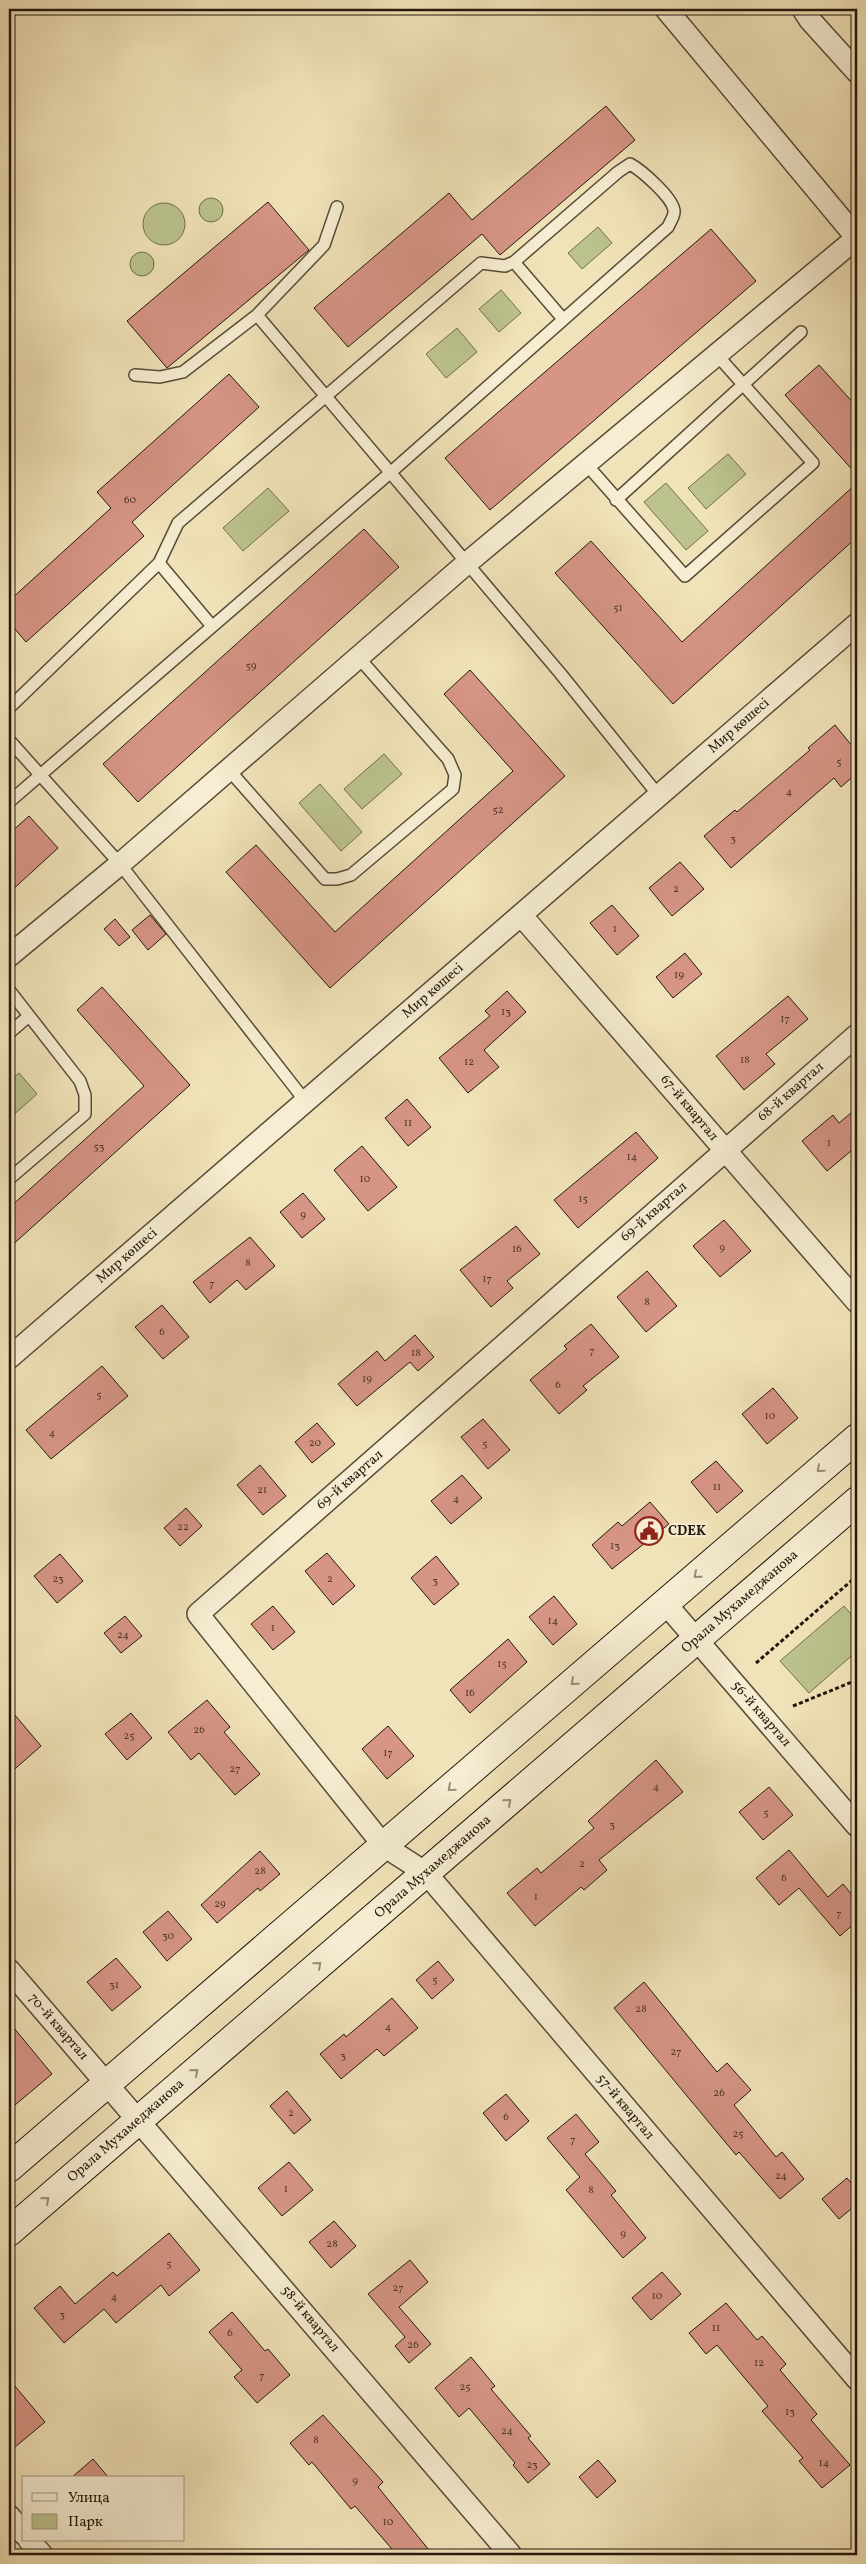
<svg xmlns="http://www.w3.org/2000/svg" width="866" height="2564" font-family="Vollkorn,serif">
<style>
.green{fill:#bcc38e;stroke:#706e4e}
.building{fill:#d79586;stroke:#24180e}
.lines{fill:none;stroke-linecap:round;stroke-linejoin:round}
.lane-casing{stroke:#574b39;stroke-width:14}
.street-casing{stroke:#574b39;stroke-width:24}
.secondary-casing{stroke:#24180e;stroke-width:30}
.path{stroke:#24180e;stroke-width:3;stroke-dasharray:4 2.5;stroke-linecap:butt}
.lane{stroke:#f6edd2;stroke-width:11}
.street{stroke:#f6edd2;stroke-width:21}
.secondary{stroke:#f6edd2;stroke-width:28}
.oneway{stroke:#988d7a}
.labels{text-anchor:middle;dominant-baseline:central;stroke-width:4;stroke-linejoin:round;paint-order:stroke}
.number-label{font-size:11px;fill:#51372c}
.street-label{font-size:14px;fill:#24180e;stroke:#f6edd2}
.poi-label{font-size:14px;font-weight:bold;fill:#24180e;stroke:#f6edd2;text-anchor:start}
</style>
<rect width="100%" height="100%" fill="#f1e3b9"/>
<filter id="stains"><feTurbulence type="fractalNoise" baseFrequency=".004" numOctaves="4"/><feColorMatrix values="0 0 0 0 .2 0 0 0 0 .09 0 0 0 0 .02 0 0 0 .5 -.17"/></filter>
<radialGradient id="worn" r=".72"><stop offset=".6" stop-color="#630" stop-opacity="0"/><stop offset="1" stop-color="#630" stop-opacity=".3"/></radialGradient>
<path class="green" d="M199 210a12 12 0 1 1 24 0a12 12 0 1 1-24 0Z
M143 224a21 21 0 1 1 42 0a21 21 0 1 1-42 0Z
M598,227L612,243L582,269L568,253Z
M130 264a12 12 0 1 1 24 0a12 12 0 1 1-24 0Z
M501,290L521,313L499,332L479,309Z
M457,328L477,352L446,378L426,354Z
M728,454L746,474L706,509L688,488Z
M666,483L708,531L686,550L644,502Z
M268,488L289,511L243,551L223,528Z
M384,754L402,774L362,809L344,789Z
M320,784L362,832L341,851L299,803Z
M19,1073L37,1094L9,1119V1082Z
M844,1606L857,1621V1651L809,1693L780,1661Z"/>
<path class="building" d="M606,106L635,140L500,255L482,234L348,347L314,308L449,193L472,220Z
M268,202L309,250L167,368L127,321Z
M711,229L756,281L490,510L445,458Z
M819,365L857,407V475L785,395Z
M229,374L259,407L132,522L144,536L26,642L9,622V601L111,508L97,492Z
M857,483V537L673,704L555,573L591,541L682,642Z
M364,529L399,567L138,802L103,764Z
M470,670L565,776L330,988L226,872L256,845L335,932L513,771L444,694Z
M835,725L857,752V773L841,787L834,778L731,868L704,836L735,810L737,812L810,750L808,748Z
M29,816L58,848L9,893V834Z
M680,862L704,889L672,916L649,888Z
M612,905L639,936L617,955L590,923Z
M150,915L166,934L148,950L132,930Z
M115,919L130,937L119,946L104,929Z
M685,953L702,974L673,998L656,977Z
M102,987L190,1085L9,1248V1208L144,1086L77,1010Z
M507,991L526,1012L484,1050L499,1067L468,1093L439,1058L490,1016L485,1011Z
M788,996L808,1019L766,1054L775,1064L744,1090L716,1056Z
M407,1099L431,1127L408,1146L385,1118Z
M857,1108V1146L827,1171L802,1141L833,1115L839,1123Z
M636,1132L658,1158L578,1228L554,1200Z
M362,1146L397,1187L368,1211L334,1170Z
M303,1193L325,1219L302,1238L280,1212Z
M724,1220L751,1251L720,1277L693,1246Z
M516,1226L540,1254L507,1281L513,1288L491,1307L460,1270Z
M250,1237L275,1266L246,1290L237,1280L210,1303L193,1282Z
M647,1271L677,1306L646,1332L617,1297Z
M162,1305L189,1337L163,1359L135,1327Z
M591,1324L619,1357L583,1386L587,1390L559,1414L530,1380L567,1349L564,1346Z
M415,1335L434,1357L418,1371L410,1362L357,1406L338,1384L377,1351L385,1361Z
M102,1366L128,1396L51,1459L26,1430Z
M773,1388L798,1418L767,1444L742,1414Z
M483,1419L510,1450L488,1469L461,1437Z
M317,1423L335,1444L312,1463L295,1442Z
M716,1461L743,1491L717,1513L691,1482Z
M260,1465L286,1496L263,1515L237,1485Z
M462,1475L482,1498L451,1524L431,1501Z
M650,1502L669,1524L612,1569L592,1545L618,1522L622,1526Z
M186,1508L202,1526L180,1546L164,1528Z
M327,1553L355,1586L333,1605L305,1571Z
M60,1554L83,1581L57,1603L34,1576Z
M436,1556L459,1584L434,1605L411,1578Z
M554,1596L577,1624L553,1645L529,1617Z
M273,1606L295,1632L273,1650L251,1624Z
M125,1616L142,1636L121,1653L104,1633Z
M508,1639L527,1662L470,1713L450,1690Z
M207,1700L230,1727L224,1732L260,1774L235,1795L199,1753L191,1760L168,1732Z
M9,1708L41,1746L9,1774Z
M131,1713L152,1738L127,1760L105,1734Z
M388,1726L414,1756L387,1779L362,1749Z
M656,1760L683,1792L599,1860L607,1870L584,1890L581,1887L535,1926L507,1893L537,1868L541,1873L594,1828L588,1821Z
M769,1787L793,1815L763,1840L739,1812Z
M789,1850L828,1897L843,1884L857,1901V1921L840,1936L799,1888L779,1905L756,1878Z
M260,1851L280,1874L260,1891L258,1888L217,1923L201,1905Z
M168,1911L192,1939L167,1961L143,1932Z
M116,1958L141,1987L112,2011L87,1982Z
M438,1961L454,1980L432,1999L416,1980Z
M644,1982L717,2072L727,2063L751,2090L734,2105L776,2157L782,2152L804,2179L780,2199L739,2152L736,2155L614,2008Z
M392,1998L418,2028L384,2056L377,2049L341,2079L320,2054L344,2034L346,2037Z
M9,2022L52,2074L9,2110Z
M287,2091L311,2120L294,2134L270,2106Z
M506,2094L529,2121L506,2141L483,2113Z
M576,2114L599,2142L585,2154L616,2191L611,2195L646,2238L623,2258L566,2190L580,2177L547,2138Z
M289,2162L313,2190L282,2216L258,2188Z
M847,2178L857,2190V2204L839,2219L822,2199Z
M334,2221L356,2246L331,2268L309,2242Z
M169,2233L200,2270L169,2296L161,2285L116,2323L104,2309L64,2343L34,2308L60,2286L75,2304L113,2272L117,2276Z
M410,2260L428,2282L399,2307L431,2344L409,2363L395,2346L405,2337L368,2294Z
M662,2272L681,2294L651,2320L632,2298Z
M726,2303L757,2340L762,2336L786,2364L780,2370L817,2414L811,2420L850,2465L822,2488L799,2461L803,2458L762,2411L768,2406L717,2345L706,2354L689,2333Z
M232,2312L265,2351L268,2349L290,2375L257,2403L234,2377L242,2370L209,2332Z
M471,2357L495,2386L491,2389L531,2436L528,2438L550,2464L528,2483L513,2465L515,2463L469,2408L459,2417L435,2388Z
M9,2379L45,2422L9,2452Z
M323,2415L383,2482L378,2487L433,2555H397L355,2506L351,2509L312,2462L309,2465L290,2443Z
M93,2459L109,2478H71Z
M598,2460L616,2481L597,2498L579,2477Z"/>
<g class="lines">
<defs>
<path id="lane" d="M337,207L324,245L257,315L560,673L659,796
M514,262L563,319
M135,375L160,377L183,372L257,315
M586,464L685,576L813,463L717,355
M616,500L801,332
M159,563L211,625
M9,708L159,563L178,523L481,263L505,266L514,262L618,172L630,164C641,170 675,199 674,212C674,217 670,222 668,227L390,473L9,802
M9,740L120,864L306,1102
M229,770L325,879H337L351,875L453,789L455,775L448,759L359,658
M9,990L80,1081L85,1095V1114L9,1179
M9,1033L29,1016"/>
<path id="street" d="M666,9L857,238
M803,9L810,20L857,72
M521,915L857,1302
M9,956L120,864L467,563L847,246H857
M857,1035L198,1614L384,1846L426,1873L857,2379
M9,1358L857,624
M665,1603L857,1826
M9,1970L511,2555
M9,2516L24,2534
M29,2540L42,2555"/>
<path id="secondary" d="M9,2168L857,1438
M9,2232L857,1501"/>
</defs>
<use href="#lane" class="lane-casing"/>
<use href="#street" class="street-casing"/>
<use href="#secondary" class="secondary-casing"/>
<path class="path" d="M756,1663L857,1576
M793,1706L857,1680"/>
<use href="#lane" class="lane"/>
<use href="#street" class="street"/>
<use href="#secondary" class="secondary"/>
</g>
<defs><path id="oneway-chevron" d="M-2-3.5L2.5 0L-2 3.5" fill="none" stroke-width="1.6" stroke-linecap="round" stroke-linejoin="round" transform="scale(1.25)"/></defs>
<g class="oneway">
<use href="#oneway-chevron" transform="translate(820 1469) rotate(139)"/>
<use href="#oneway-chevron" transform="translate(697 1575) rotate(139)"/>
<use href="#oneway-chevron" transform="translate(574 1682) rotate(139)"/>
<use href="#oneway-chevron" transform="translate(451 1788) rotate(139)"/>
<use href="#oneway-chevron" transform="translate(508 1802) rotate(-41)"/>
<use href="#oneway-chevron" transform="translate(318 1965) rotate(-41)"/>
<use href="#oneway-chevron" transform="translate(195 2072) rotate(-41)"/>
<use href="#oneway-chevron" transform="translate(46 2200) rotate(-41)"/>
</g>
<defs>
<symbol id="civic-ring" viewBox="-11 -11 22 22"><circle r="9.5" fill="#f6edd2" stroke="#8f2418" stroke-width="1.5"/><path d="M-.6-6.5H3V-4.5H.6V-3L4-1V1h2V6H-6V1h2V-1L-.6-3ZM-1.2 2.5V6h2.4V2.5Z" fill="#8f2418"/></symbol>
</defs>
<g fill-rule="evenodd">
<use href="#civic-ring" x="633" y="1515" width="32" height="32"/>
</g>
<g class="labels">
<g class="number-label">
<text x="130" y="500">60</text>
<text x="618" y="608">51</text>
<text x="251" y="666">59</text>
<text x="839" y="762">5</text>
<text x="789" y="792">4</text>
<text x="498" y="810">52</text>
<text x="733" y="839">3</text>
<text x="676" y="889">2</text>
<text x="615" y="929">1</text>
<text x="679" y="975">19</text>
<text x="506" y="1012">13</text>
<text x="785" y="1019">17</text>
<text x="745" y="1060">18</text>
<text x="469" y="1062">12</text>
<text x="408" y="1123">11</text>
<text x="829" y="1143">1</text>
<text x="99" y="1147">53</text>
<text x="632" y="1157">14</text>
<text x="365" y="1179">10</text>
<text x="583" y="1199">15</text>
<text x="303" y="1215">9</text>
<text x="722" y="1248">9</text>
<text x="517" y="1249">16</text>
<text x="248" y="1263">8</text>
<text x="487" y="1279">17</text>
<text x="212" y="1284">7</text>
<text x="647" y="1302">8</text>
<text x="162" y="1332">6</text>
<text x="592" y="1351">7</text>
<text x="416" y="1353">18</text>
<text x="367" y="1379">19</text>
<text x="558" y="1385">6</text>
<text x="99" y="1395">5</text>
<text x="770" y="1416">10</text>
<text x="52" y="1433">4</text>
<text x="315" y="1443">20</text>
<text x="485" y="1444">5</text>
<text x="717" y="1487">11</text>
<text x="262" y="1490">21</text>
<text x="456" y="1499">4</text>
<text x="183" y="1527">22</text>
<text x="615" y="1546">13</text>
<text x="58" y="1579">23</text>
<text x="330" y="1579">2</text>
<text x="435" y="1581">3</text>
<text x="553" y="1621">14</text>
<text x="273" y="1628">1</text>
<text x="123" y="1635">24</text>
<text x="502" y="1664">15</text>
<text x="470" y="1693">16</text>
<text x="199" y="1730">26</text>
<text x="129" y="1736">25</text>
<text x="388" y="1753">17</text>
<text x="235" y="1769">27</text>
<text x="656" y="1787">4</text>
<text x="766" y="1813">5</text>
<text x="612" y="1825">3</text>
<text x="582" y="1864">2</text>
<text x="260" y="1871">28</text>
<text x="784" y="1878">6</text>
<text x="536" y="1897">1</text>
<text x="220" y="1904">29</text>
<text x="839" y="1914">7</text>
<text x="168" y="1936">30</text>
<text x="435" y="1980">5</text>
<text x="114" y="1985">31</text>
<text x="641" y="2009">28</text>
<text x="388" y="2027">4</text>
<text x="676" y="2052">27</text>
<text x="343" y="2056">3</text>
<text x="719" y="2093">26</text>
<text x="291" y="2113">2</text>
<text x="506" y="2117">6</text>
<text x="738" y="2134">25</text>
<text x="573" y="2140">7</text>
<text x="781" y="2176">24</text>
<text x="286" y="2189">1</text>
<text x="591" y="2190">8</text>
<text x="623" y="2234">9</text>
<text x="332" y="2244">28</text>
<text x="169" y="2264">5</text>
<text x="398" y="2288">27</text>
<text x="657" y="2296">10</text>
<text x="114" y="2297">4</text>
<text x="62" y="2315">3</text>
<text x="716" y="2328">11</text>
<text x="230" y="2333">6</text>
<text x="413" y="2345">26</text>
<text x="759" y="2363">12</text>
<text x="262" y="2376">7</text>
<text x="465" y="2387">25</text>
<text x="790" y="2412">13</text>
<text x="507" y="2431">24</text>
<text x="316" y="2440">8</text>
<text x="824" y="2463">14</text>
<text x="532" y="2465">23</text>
<text x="355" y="2481">9</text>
<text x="388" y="2522">10</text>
</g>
<g class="street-label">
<text transform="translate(739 726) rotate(-41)">Мир көшесі</text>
<text transform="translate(433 991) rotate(-41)">Мир көшесі</text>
<text transform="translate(791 1092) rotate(-41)">68-й квартал</text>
<text transform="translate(689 1108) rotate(50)">67-й квартал</text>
<text transform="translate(654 1212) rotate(-41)">69-й квартал</text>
<text transform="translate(127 1256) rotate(-41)">Мир көшесі</text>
<text transform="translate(350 1480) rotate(-41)">69-й квартал</text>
<text transform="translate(740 1602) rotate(-41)">Орала Мухамеджанова</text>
<text transform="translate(761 1714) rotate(49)">56-й квартал</text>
<text transform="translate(433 1867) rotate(-41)">Орала Мухамеджанова</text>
<text transform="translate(58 2027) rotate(49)">70-й квартал</text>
<text transform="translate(625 2107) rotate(50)">57-й квартал</text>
<text transform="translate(126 2131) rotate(-41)">Орала Мухамеджанова</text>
<text transform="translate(310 2319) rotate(50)">58-й квартал</text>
</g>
<g class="poi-label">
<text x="668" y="1531">CDEK</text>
</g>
</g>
<rect width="866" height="2564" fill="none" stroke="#f1e3b9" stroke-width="30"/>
<rect x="10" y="10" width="846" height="2544" fill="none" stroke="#24180e" stroke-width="2.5"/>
<rect x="15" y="15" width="836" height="2534" fill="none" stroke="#24180e"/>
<rect x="22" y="2476" width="162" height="65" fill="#f6edd2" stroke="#a29884"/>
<rect x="32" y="2493" width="25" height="8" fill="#f6edd2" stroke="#a29884"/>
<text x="68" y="2502" font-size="15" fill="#24180e">Улица</text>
<rect x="32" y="2514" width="25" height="15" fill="#bcc38e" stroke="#a29884"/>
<text x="68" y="2526" font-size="15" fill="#24180e">Парк</text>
<rect width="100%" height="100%" filter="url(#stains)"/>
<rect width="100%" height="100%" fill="url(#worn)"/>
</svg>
